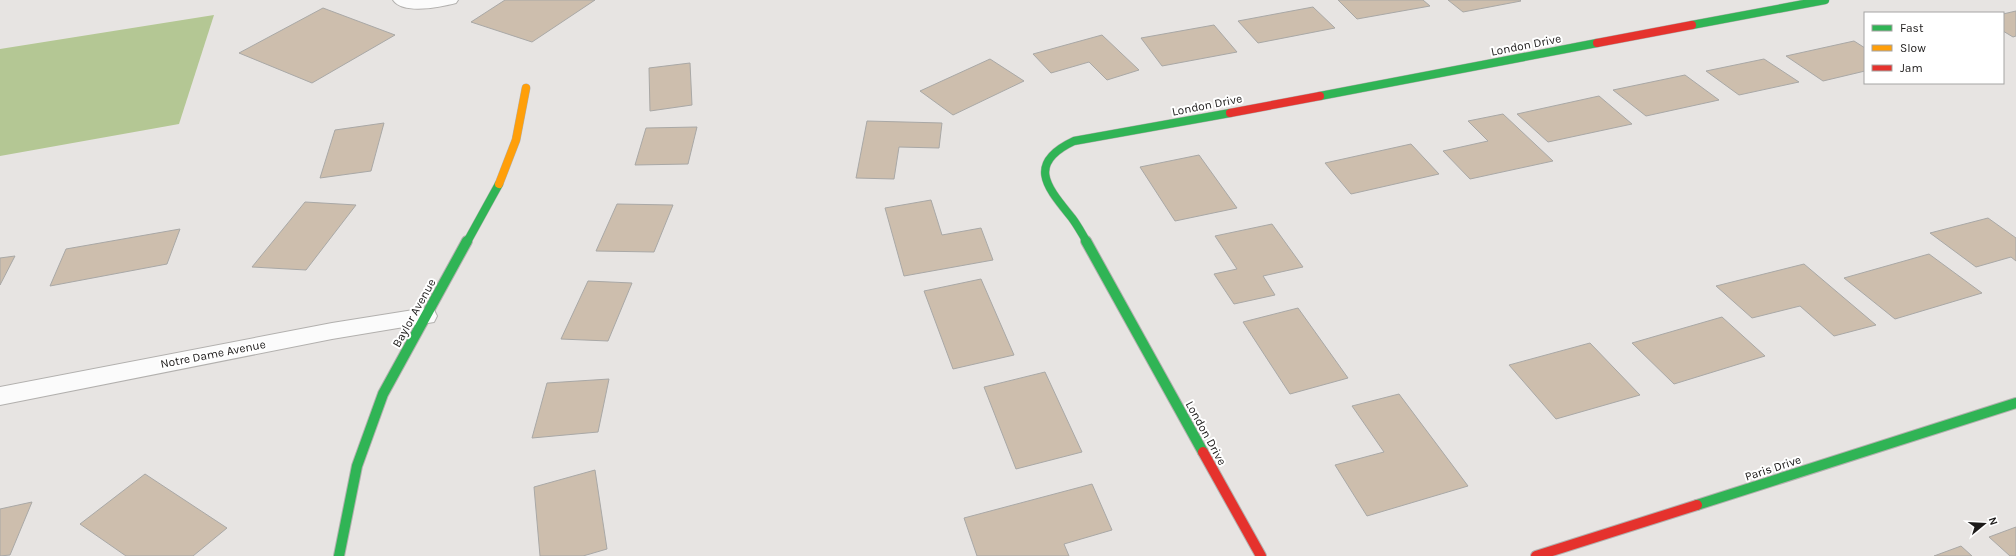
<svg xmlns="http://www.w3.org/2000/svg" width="2016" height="556" font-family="Karla,sans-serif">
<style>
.forest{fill:#b4c794}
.building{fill:#cdbead;stroke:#a9a8a6}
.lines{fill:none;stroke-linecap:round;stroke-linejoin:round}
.street-casing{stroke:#b2b0ae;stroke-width:2}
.fast-far1-casing{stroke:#b2b0ae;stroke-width:9}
.fast-casing{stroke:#b2b0ae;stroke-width:12}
.slow-casing{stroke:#b2b0ae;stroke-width:9}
.jam-far1-casing{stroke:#b2b0ae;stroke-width:9}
.jam-casing{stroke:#b2b0ae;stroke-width:12}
.street{fill:#fbfbfb;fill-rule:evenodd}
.fast-far1{stroke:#30b455;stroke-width:8}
.fast{stroke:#30b455;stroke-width:10}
.slow{stroke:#ff9f0a;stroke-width:8}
.jam-far1{stroke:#e5322d;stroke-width:8}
.jam{stroke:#e5322d;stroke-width:10}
.labels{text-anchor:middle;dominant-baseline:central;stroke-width:4;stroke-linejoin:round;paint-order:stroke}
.street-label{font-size:12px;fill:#1d1b1a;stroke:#fff}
</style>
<rect width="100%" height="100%" fill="#e7e4e2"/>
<path class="forest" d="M214,15L179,124L0,156V49Z"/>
<path class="building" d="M505,0H595L532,42L471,22Z
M1338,0H1423L1430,6L1357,19Z
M1448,0H1520L1521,1L1463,12Z
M1313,7L1335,28L1258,43L1238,21Z
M323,8L395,35L312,83L239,53Z
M2016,11V36L2013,37L2003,31V14Z
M1214,25L1237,52L1162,66L1141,38Z
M1102,35L1139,70L1107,80L1089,62L1051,73L1033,54Z
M1854,41L1865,48V71L1823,81L1786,56Z
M990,59L1024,81L953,115L920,91Z
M1764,59L1799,82L1739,95L1706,71Z
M690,63L692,105L650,111L649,68Z
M1685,75L1719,100L1646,116L1613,90Z
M1599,96L1632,124L1548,142L1517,114Z
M1503,114L1553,161L1470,179L1443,151L1488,141L1468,121Z
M867,121L942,123L939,148L899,147L894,179L856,178Z
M384,123L371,171L320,178L335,130Z
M697,127L688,164L635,165L646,128Z
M1411,144L1439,174L1351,194L1325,163Z
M1199,155L1237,208L1175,221L1140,167Z
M931,200L942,235L981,228L993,260L904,276L885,208Z
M305,202L356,205L306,270L252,267Z
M617,204L673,205L654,252L596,251Z
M1988,218L2016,238V261L2011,257L1976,267L1930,233Z
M1272,224L1303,267L1263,276L1275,295L1234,304L1214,274L1237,269L1215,236Z
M180,229L167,264L50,286L66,249Z
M1929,254L1982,293L1895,319L1844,278Z
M15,256L0,285V258Z
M1804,264L1876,325L1834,336L1800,306L1752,318L1716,286Z
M981,279L1014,355L953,369L924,291Z
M588,281L632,283L608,341L561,339Z
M1298,308L1348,378L1290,394L1243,322Z
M1722,317L1765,356L1674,384L1632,343Z
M1590,343L1640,395L1556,419L1509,365Z
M1045,372L1082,452L1016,469L984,387Z
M609,379L598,432L532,438L547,383Z
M1399,394L1468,486L1367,516L1335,465L1384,452L1352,406Z
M595,470L607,549L583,556H540L534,487Z
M145,474L227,528L193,556H126L80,524Z
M1092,484L1112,530L1064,544L1069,556H977L964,518Z
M32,502L10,555L0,556V509Z
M2016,527V556H2010L1989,537Z
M1961,546L1972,556H1934Z"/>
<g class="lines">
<defs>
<path id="street" d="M393,0H458L456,3C441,7 403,15 393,0Z
M426,308L434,310L437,316L434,322L332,339L0,405V387L332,323Z"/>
<path id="fast-far1" d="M1692,25L1825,0
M1320,96L1597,43
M467,242L499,184
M1087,242C1082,234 1078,226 1072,218C1048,188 1025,164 1074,141L1230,113"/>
<path id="fast" d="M1086,241L1203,452
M1697,505L2016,403
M339,556L357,466L383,394L467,241"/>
<path id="slow" d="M499,184L516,140L526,88"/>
<path id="jam-far1" d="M1597,43L1692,25
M1230,113L1320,96"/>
<path id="jam" d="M1203,452L1261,556
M1536,556L1697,505"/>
</defs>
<use href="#street" class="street-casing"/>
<use href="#fast-far1" class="fast-far1-casing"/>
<use href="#fast" class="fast-casing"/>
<use href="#slow" class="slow-casing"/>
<use href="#jam-far1" class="jam-far1-casing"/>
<use href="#jam" class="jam-casing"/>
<use href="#street" class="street"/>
<use href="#fast-far1" class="fast-far1"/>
<use href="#fast" class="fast"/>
<use href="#slow" class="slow"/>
<use href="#jam-far1" class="jam-far1"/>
<use href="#jam" class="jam"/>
</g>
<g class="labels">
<g class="street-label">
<text transform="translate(1526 45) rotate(-11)">London Drive</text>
<text transform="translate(1207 105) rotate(-11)">London Drive</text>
<text transform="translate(414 313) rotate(-61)">Baylor Avenue</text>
<text transform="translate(213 354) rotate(-11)">Notre Dame Avenue</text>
<text transform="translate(1206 433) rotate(61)">London Drive</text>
<text transform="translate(1773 468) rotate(-18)">Paris Drive</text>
</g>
</g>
<rect x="1864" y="12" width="140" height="72" fill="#ffffff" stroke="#a5a4a3"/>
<rect x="1872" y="25" width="20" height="6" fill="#30b455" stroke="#a5a4a3"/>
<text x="1900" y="32" font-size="12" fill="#1d1b1a">Fast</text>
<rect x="1872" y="45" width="20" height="6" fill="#ff9f0a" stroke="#a5a4a3"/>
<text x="1900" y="52" font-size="12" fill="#1d1b1a">Slow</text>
<rect x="1872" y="65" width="20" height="6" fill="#e5322d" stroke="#a5a4a3"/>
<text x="1900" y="72" font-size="12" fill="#1d1b1a">Jam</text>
<g transform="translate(1984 524) rotate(72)" stroke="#ffffff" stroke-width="3" paint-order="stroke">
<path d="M0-3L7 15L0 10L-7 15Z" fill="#1d1b1a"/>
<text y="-6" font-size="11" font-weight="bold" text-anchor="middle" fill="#1d1b1a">N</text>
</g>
</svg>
